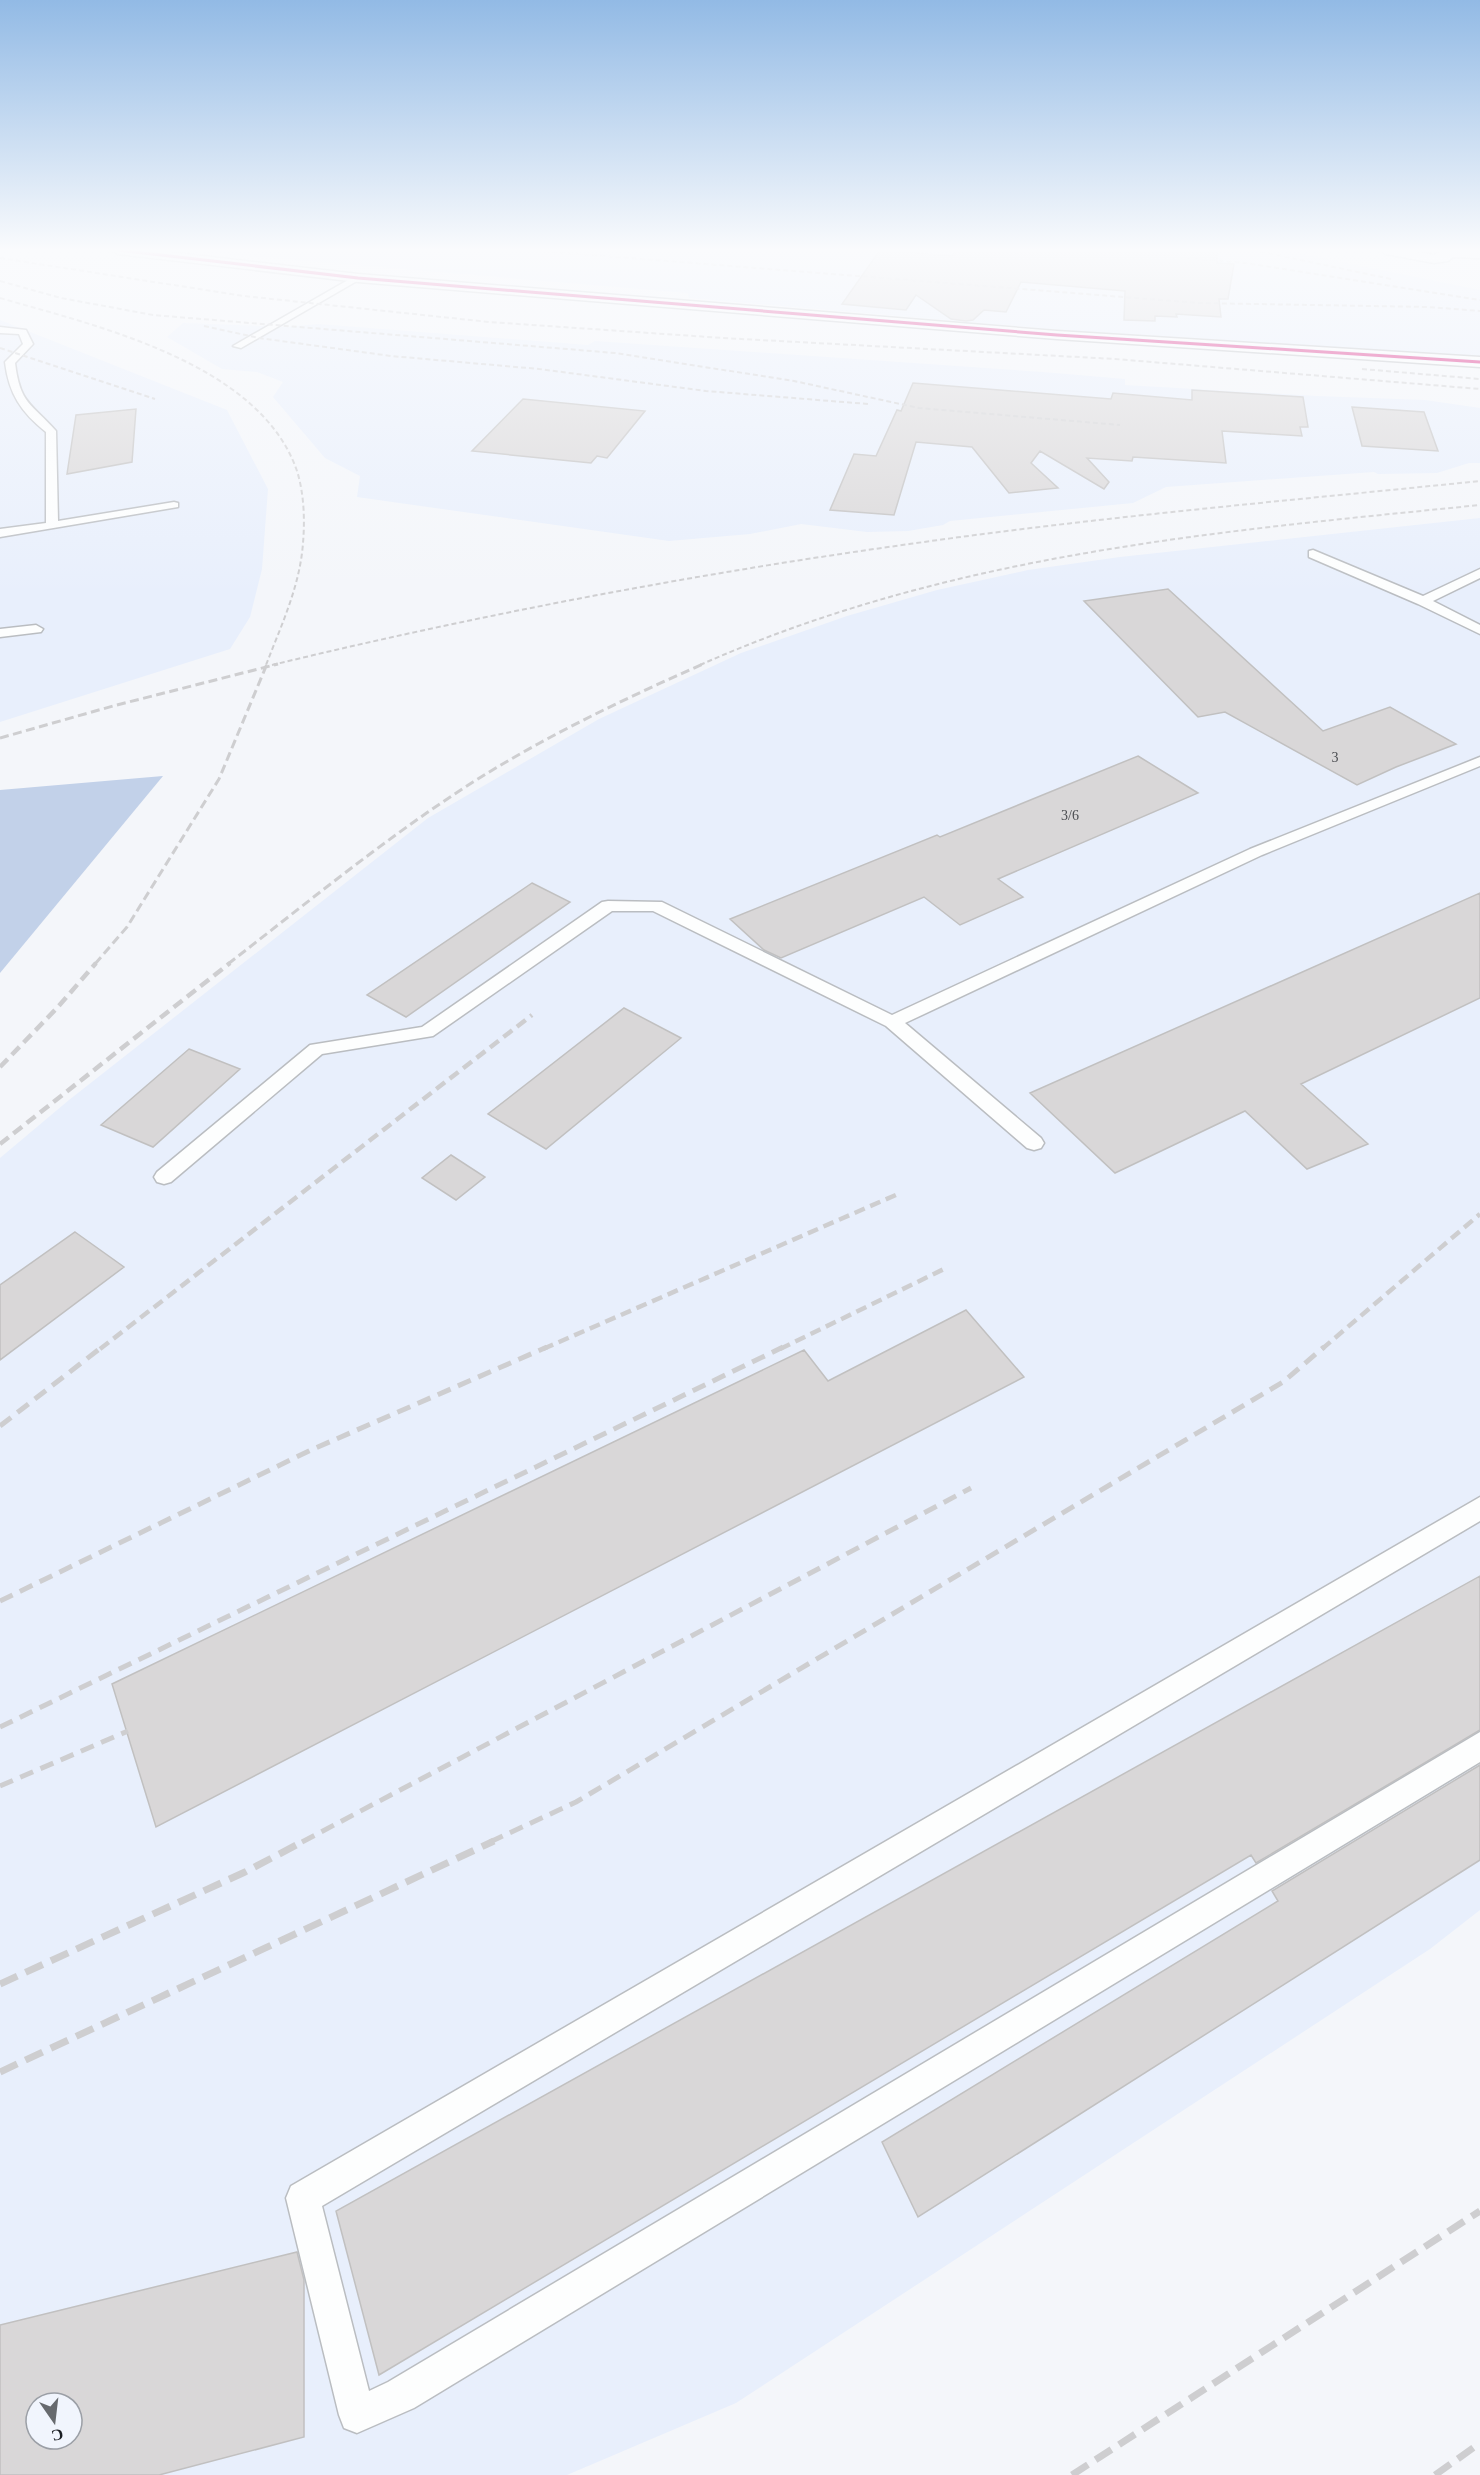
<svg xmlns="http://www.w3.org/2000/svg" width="1480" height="2475" font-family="Georgia,serif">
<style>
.built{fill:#e8effc;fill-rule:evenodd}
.forest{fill:#c2d1e9}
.building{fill:#d9d7d8;stroke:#c1c0c0;stroke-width:1.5;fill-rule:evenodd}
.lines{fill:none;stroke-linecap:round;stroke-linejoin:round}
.lane-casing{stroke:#babdc1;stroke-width:3}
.street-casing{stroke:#babdc1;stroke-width:3}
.lane{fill:#fdfefe;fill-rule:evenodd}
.street{fill:#fdfefe;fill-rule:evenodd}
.rail-far4{stroke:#ceced0;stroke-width:2;stroke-dasharray:5 3;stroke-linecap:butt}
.rail-far3{stroke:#ceced0;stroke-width:3;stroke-dasharray:9 4.5;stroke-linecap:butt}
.rail-far2{stroke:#ceced0;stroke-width:4.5;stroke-dasharray:11 6;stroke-linecap:butt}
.rail-far1{stroke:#ceced0;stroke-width:5;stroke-dasharray:14 8;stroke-linecap:butt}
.rail{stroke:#ceced0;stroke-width:7;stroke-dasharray:19 9;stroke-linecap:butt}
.cycleway-casing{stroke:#f1f5fd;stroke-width:4.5}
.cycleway{stroke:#d6006c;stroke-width:3}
.labels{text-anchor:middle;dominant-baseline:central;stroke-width:4.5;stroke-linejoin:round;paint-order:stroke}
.far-number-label{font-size:14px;fill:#4a4c50}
</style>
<rect width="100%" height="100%" fill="#f4f6fa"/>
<path class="built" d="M176,250H1283L1480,290V356L1063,330L689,298L688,293Z
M0,320L227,410L268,489L262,569L250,617L230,649L0,722Z
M183,323L285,327L318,324L588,345L595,341L1043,372L1125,379V385L1317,396L1425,400L1480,408V463H1469L1437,473L1378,474L1374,472L1166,487L1133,503L950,521L943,525L908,531L867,532L801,524L750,534L669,541L357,497L360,476L325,458L273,397L283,382L257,372L222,369L167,337Z
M1480,518V1910L1430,1949L736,2403L567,2475H0V1158L69,1100L428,818L599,719L741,653L847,616L937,590L1028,570L1120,557ZM36,2403H72V2439H36Z"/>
<path class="forest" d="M163,776L0,973V790Z"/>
<path class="building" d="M880,250L952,256L956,250H1217V263L1234,264L1228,299H1219L1221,317L1176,314L1177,317L1155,316V321L1124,320L1125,291L1021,282L1006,312L984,310L973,320L966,321L951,319L916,295L906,310L842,304Z
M913,383L1111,399L1113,393L1192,400V390L1303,397L1308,427H1300L1302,436L1222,431L1226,463L1133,457L1132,461L1087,458L1109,482L1104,489L1040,451L1031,463L1058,488L1009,493L972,447L916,442L894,515L830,510L854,454L876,456L897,410L901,411Z
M523,399L645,411L607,458L597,456L591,463L472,451Z
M1352,407L1424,412L1438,451L1362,446Z
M136,409L132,462L67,474L76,415Z
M1168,589L1323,731L1390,707L1456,744L1396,767L1357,785L1225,712L1198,717L1084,601Z
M1138,756L1198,793L998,879L1023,897L960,925L924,897L781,958L764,950L730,919L937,835L940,837Z
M532,883L570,902L406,1017L367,995Z
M1480,893V998L1301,1084L1368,1144L1307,1169L1245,1111L1115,1173L1030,1093Z
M624,1008L681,1038L546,1149L488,1114Z
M189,1049L240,1069L153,1147L101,1125Z
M451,1155L485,1177L456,1200L422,1178Z
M75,1232L124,1267L0,1360V1285Z
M966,1310L1024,1377L156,1827L112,1684L804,1350L828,1381Z
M1480,1576V1730L1256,1863L1251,1855L379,2375L336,2211Z
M1480,1765V1860L918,2217L882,2142L1278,1901L1272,1891Z
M297,2252L304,2280V2437L159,2475H0V2325ZM36,2403H72V2439H36Z"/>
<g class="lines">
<defs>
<path id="lane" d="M355,276L362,278L241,348L233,346Z
M0,327L26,330L33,344L15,363C20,404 31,403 56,431L58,521L174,502L178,503V507L0,537V529L46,523V432C21,412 9,394 5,362L23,344L19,334L0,333Z
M1313,550L1423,596L1480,569V578L1433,601L1480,625V634L1418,604L1309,557V551Z
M36,625L43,629L41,632L0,637V629Z
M1480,757V766L1262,855L905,1023L1041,1138L1044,1143L1041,1148L1034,1150L1027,1148L886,1026L653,911H612L433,1036L322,1054L171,1182L164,1184L157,1182L154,1177L157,1172L310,1045L422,1027L602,902L608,901L662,902L892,1015L1250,849Z
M1480,1497V1521L322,2206L369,2391L388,2382L1480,1732V1762L414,2408L357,2433L344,2428L339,2415L286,2198L291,2186Z"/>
<path id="street" d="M112,250H151L358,274L1057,331L1480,357V367L1057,339L358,282L118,254Z
M1380,250H1407L1434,255L1446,250H1480V258L1453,257L1448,261L1434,263L1386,254Z"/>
</defs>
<use href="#lane" class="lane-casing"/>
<use href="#street" class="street-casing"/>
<use href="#lane" class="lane"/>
<use href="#street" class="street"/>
<path class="rail-far4" d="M528,250L1199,303L1428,307L1480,311
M1091,250L1245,263L1480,300
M1253,250L1391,279
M0,258L244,296L489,322L723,338L1115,359L1480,389
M0,281L61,298L153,315L615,353L794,381L919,408L1120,425
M0,298C97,326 260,363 297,471C304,493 305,520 303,543C300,586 281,626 266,665
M204,326L259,338L391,356L539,369L706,391L868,404
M0,348L155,399
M1362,369L1480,379
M272,665C487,613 705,572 924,542C1109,516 1295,500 1480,481
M700,665C950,554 1212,532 1480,505"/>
<path class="rail-far3" d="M0,738L113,706L278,664
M95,964L127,927L219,779L267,664
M228,964C308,902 387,837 473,782C546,736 624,699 703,664"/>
<path class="rail-far2" d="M0,1067L57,1008L96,963
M0,1144L230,963
M100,1349L532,1015
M543,1349L898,1194
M780,1349L944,1269
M1322,1349L1480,1214"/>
<path class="rail-far1" d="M0,1426L102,1347
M0,1601L311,1450L547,1347
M0,1727L783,1347
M0,1786L128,1731
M302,1842L971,1488
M490,1842L576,1802L1283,1382L1324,1347"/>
<path class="rail" d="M0,1984L245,1872L304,1841
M0,2072L494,1841
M1072,2475L1480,2211
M1435,2475L1480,2443"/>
<defs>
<path id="cycleway" d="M118,250L358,278L1057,335L1480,362"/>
</defs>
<use href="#cycleway" class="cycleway-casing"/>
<use href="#cycleway" class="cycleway"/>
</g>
<linearGradient id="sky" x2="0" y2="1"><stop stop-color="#92bae5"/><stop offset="0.42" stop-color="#fafbfd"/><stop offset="1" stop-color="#fafbfd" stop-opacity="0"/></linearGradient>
<rect width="1480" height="596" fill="url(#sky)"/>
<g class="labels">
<g class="far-number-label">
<text x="1335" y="757">3</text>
<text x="1070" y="815">3/6</text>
</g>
</g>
<g transform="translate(54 2421) rotate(166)"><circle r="28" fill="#f1f5fd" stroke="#9b9fa6" stroke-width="1.5"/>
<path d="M0-4.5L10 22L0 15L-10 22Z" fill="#676a6e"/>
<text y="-9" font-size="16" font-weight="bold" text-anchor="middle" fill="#1b1e23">С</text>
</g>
</svg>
